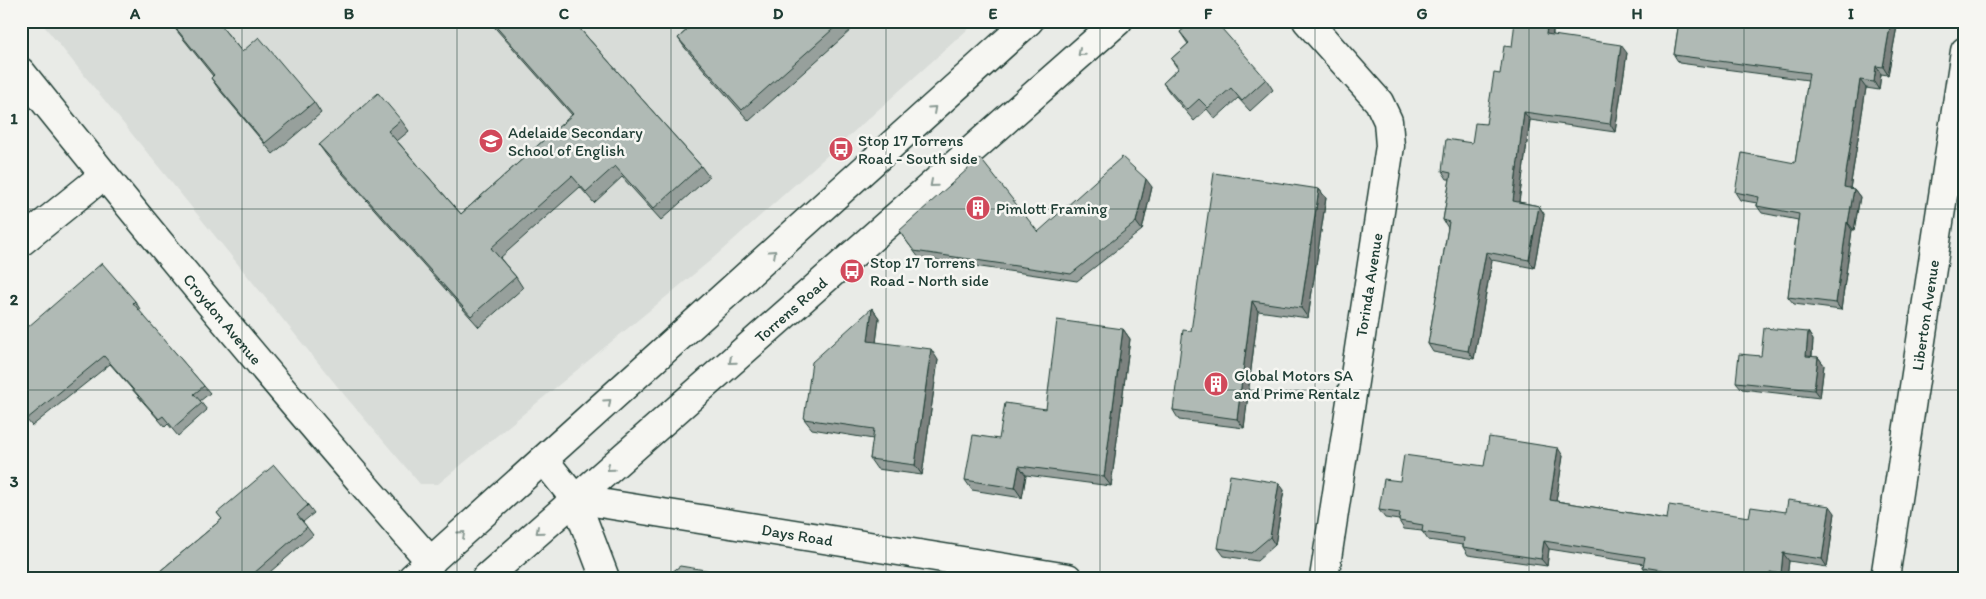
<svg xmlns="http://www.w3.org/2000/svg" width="1986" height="599" font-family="Itim,sans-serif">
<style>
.built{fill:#d8dcd8}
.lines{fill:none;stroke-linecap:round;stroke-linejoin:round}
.minor-casing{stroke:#1f3d34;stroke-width:31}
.major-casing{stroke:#1f3d34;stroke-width:31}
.minor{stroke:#f6f6f2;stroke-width:28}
.major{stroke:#f6f6f2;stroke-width:28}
.wall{fill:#97a09c;stroke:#1f3d34}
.shaded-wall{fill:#7b827f;stroke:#1f3d34}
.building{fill:#b0bab5;stroke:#1f3d34}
.oneway{stroke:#8a9a93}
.grid{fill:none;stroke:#1f3d34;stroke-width:1;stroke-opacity:0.55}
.labels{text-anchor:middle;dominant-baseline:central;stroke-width:5;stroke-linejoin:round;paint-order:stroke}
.poi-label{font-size:16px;fill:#1f3d34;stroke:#f6f6f2;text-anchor:start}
.street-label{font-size:16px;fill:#1f3d34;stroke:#f6f6f2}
.neatline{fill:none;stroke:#1f3d34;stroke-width:2}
.grid-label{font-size:16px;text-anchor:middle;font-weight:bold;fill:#1f3d34}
</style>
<rect width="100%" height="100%" fill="#e9ebe7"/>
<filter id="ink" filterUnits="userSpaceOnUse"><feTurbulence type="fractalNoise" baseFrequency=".02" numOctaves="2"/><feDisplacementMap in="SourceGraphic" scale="10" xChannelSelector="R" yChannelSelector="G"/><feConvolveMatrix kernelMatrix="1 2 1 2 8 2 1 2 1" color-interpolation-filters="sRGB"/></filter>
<g filter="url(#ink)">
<path class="built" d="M40,21H977L711,260L438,484H420L346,397Z"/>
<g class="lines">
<defs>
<g id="minor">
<path d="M1307,21L1379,102L1388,121L1390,146L1324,578"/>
<path id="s1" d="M21,72C154,238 290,402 431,562"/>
<path d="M21,242L104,175"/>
<path d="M575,499L605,578"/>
<path id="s2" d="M1885,578L1965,51"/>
</g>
<g id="major">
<path id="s3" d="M544,460L575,499L1068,578"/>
<path d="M412,578L1029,21"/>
<path id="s4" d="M486,578L1118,21"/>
</g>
</defs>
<use href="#minor" class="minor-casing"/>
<use href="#major" class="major-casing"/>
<use href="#minor" class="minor"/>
<use href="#major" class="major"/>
</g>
<path class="wall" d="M169,21H217L242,52L314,102L321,113L273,154L218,88L211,78L213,76Z
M489,21H573L701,166L709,177L661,220L622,177L594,203L580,187L500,258L516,277L523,288L479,327L327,156L319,145L401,120L409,131L397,141L461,214L572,115Z
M697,21H861L749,121L685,48L678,38Z
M1679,21H1898L1888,75L1881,74L1879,90L1866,88L1850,189H1854L1860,197L1854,230H1852L1841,310L1794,304L1788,297L1798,220L1762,213L1757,206V203L1740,200L1735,192L1795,163L1808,80L1679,63L1674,55Z
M1553,30V35L1627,53L1615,132L1530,120L1519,202L1539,206L1544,214L1534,268L1492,260L1474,359L1433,352L1428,344L1448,228L1443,220L1450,179H1447L1442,171L1472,143L1486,124L1512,47Z
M1180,32L1266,79L1273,90L1250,111L1238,98L1215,119L1207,109L1194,121L1170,93L1163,83L1178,69L1171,59L1188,44Z
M1152,187L1142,230L1077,281L919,258L899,231L1038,232Z
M1319,189L1326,198L1308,318L1258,311L1244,428L1179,420L1173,410L1191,331Z
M135,301L140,309L139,311L204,386L210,393L200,401L207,410L178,436L168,424L165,427L110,364L32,426L21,413V333Z
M872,308L879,318L876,342L938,360L922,475L877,469L870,459L873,439L812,429L804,419Z
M1123,329L1130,339L1111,486L1026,475L1022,498L972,490L965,480L999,439L1046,409Z
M1808,332L1813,340L1812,357H1818L1824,365L1820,398L1742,389L1736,382L1761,356Z
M1563,456L1556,501L1667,519L1749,517L1786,512L1835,513L1827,567L1789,561L1787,578H1668L1649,575L1643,567L1644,564L1549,549L1547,566L1468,555L1463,547V545L1428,540L1422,531L1404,529L1399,521V520L1385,518L1379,510L1400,481Z
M1284,490L1275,545L1257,561L1224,556L1218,548Z
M308,505L314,513L303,522L313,535L263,578H138L153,577L222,519L217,513Z"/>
<path class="shaded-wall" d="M1891,21H1898L1888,75L1883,67Z
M1548,22L1553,30L1552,42L1546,34Z
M1621,45L1627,53L1615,132L1610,124Z
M1876,66L1881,74L1879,90L1874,82Z
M1860,80L1866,88L1849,195L1844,187Z
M1524,112L1530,120L1518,209L1513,201Z
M1146,179L1152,187L1142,230L1136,222Z
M1319,189L1326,198L1308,318L1301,308Z
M1854,189L1860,197L1854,230L1848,223Z
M1539,206L1544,214L1534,268L1529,260Z
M1847,222L1852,230L1841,310L1836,303Z
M1486,252L1492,260L1474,359L1468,351Z
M1252,301L1258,311L1244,428L1237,419Z
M872,308L879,318L875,351L868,341Z
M1123,329L1130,339L1111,486L1104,477Z
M1808,332L1813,340L1811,364L1806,356Z
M931,349L938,360L922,475L915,465Z
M1818,357L1824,365L1820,398L1814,390Z
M1558,448L1563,456L1555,508L1550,500Z
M1019,466L1026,475L1022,498L1015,488Z
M1279,483L1284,490L1275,545L1270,537Z
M1830,506L1835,513L1827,567L1822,559Z
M1544,541L1549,549L1547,566L1541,559Z
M1783,553L1789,561L1787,578H1783L1781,574Z
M1770,572L1774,578H1769Z"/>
<path class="building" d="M170,21H217L242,52L259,37L314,102L265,143L211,78L214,75Z
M491,21H573L701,166L653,209L615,166L586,192L572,176L491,248L516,277L471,316L319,145L378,93L401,120L388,131L461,214L573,114Z
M697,21H842L742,110L678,38Z
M1193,21H1215L1266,79L1242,101L1231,88L1208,108L1199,99L1187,110L1163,83L1179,68L1171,59L1189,43L1180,32Z
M1515,21H1542L1548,22L1546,34L1621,45L1610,124L1524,112L1513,201L1539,206L1529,260L1486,252L1468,351L1428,344L1449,222L1443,220L1451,173L1442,171L1446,139L1472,143L1475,123L1486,124L1494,73L1500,74L1504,46L1512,47Z
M1679,21H1891L1883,67L1876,66L1874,82L1860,80L1844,187L1854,189L1848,223L1847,222L1836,303L1788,297L1799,214L1757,206L1759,197L1735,192L1742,153L1795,163L1809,73L1674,55Z
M1122,157L1146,179L1136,222L1071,274L914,251L899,231L980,158L1038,232Z
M1214,173L1319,189L1301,308L1252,301L1237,419L1173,410L1183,330L1191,331Z
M102,263L135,301L133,303L204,386L194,394L202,403L173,428L163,416L159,419L104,356L27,419L21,412V333Z
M872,308L868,341L931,349L915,465L870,459L874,429L804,419L812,362Z
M1057,320L1123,329L1104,477L1019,466L1015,488L965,480L973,435L999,439L1005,403L1046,409Z
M1764,328L1808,332L1806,356L1818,357L1814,390L1736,382L1739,354L1761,356Z
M1489,437L1558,448L1550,500L1667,519L1669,505L1749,517L1751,507L1786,512L1788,500L1830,506L1822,559L1783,553L1781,574L1770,572L1769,578H1712L1643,567L1645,557L1544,541L1541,559L1463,547L1464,538L1422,532L1423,525L1399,521L1400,513L1379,510L1384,479L1400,481L1404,455L1484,466Z
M274,465L308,505L297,515L307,527L253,574L255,577L254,578H138L148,570L153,577L222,519L217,513Z
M1230,475L1279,483L1270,537L1251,553L1218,548Z
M680,566L756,578H664Z"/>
<defs><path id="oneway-chevron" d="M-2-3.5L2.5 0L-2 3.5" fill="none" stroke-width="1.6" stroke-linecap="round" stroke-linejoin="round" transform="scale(1.25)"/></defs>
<g class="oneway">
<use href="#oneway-chevron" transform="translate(1081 53) rotate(139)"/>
<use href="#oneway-chevron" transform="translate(933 109) rotate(-42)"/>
<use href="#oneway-chevron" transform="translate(933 184) rotate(139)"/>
<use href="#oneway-chevron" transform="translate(773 253) rotate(-42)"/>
<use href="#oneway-chevron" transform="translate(732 361) rotate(139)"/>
<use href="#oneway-chevron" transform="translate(608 402) rotate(-42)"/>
<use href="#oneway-chevron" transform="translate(610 468) rotate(139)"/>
<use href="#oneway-chevron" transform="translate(539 531) rotate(139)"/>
<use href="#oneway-chevron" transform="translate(462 534) rotate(-42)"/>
</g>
</g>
<path class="grid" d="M242,21V578M457,21V578M671,21V578M886,21V578M1100,21V578M1315,21V578M1529,21V578M1744,21V578M21,209H1965M21,390H1965"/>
<defs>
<symbol id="school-disc" viewBox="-11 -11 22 22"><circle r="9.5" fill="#d1495b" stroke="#f6f6f2"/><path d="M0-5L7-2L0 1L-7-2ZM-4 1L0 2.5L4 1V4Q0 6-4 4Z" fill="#fff"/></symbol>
<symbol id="bus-disc" viewBox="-11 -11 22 22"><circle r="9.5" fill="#d1495b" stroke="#f6f6f2"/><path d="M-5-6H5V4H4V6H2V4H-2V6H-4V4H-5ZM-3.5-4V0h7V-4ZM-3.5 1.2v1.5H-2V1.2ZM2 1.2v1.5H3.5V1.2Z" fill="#fff"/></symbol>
<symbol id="building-disc" viewBox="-11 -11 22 22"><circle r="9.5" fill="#d1495b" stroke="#f6f6f2"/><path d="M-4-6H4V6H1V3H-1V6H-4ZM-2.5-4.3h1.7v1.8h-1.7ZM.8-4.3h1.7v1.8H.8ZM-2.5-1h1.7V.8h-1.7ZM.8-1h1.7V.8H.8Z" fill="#fff"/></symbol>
</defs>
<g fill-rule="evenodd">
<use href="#school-disc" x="477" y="127" width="28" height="28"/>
<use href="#bus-disc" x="827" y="135" width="28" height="28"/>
<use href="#building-disc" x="964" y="194" width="28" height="28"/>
<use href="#bus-disc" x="838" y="257" width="28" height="28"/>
<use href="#building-disc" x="1202" y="370" width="28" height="28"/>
</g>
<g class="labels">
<g class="poi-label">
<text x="508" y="132">Adelaide Secondary<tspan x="508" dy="18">School of English</tspan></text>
<text x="858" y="140">Stop 17 Torrens<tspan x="858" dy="18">Road - South side</tspan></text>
<text x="996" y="208">Pimlott Framing</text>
<text x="870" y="262">Stop 17 Torrens<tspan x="870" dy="18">Road - North side</tspan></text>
<text x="1234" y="375">Global Motors SA<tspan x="1234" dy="18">and Prime Rentalz</tspan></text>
</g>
<g class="street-label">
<text transform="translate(1369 285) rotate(-81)">Torinda Avenue</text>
<text stroke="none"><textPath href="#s4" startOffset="406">Torrens Road</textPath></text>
<text stroke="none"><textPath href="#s2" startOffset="266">Liberton Avenue</textPath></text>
<text stroke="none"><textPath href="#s1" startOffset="319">Croydon Avenue</textPath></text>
<text stroke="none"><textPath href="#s3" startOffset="275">Days Road</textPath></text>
</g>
</g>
<rect width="1986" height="599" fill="none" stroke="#f6f6f2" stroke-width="55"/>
<rect x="28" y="28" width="1930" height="544" class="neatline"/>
<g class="grid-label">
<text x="135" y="19">A</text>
<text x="349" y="19">B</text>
<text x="564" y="19">C</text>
<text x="778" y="19">D</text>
<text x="993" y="19">E</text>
<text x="1208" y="19">F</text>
<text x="1422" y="19">G</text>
<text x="1637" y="19">H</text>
<text x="1851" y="19">I</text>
<text x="14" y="124">1</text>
<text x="14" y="305">2</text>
<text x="14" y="487">3</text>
</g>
</svg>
